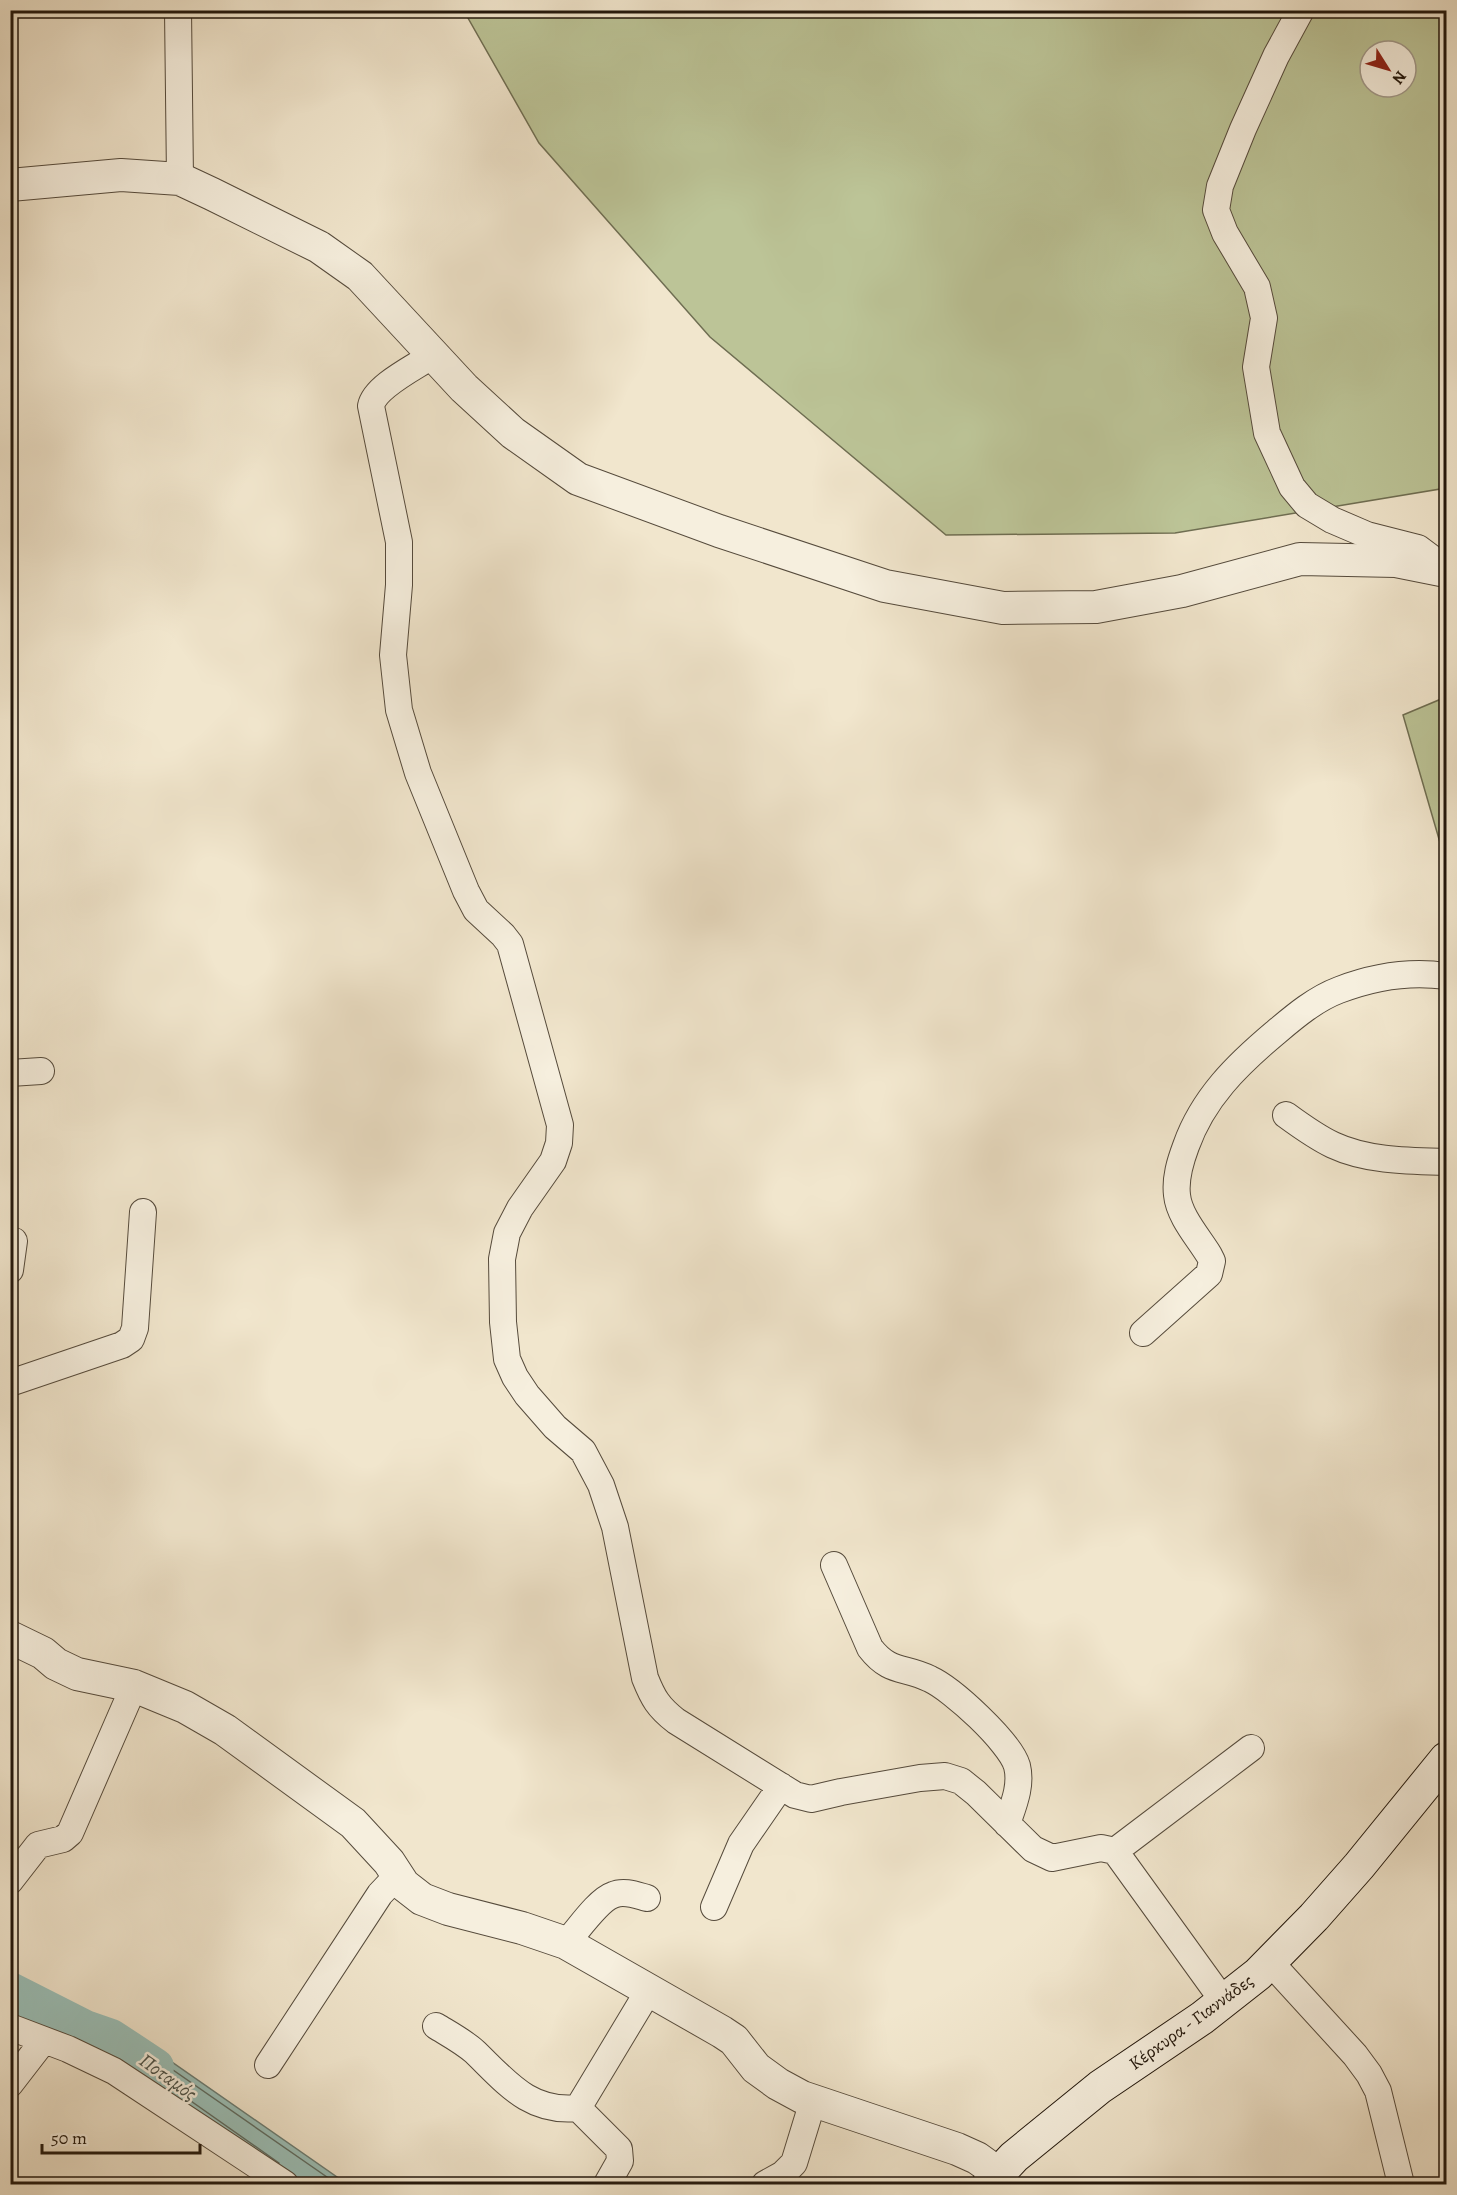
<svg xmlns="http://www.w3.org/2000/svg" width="1457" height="2195" font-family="Alegreya,serif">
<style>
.green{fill:#bcc497;stroke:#6f6e52;stroke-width:1.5;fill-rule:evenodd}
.water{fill:#9bc0b8;stroke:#6b7c73;stroke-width:1.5}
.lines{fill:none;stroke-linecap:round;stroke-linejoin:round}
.shore{stroke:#5e6c62;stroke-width:1.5}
.river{stroke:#9bc0b8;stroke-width:38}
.minor-casing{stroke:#564b3c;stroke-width:28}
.tertiary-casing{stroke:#564b3c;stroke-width:34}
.secondary-casing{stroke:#22170c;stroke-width:35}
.minor{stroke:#f6efde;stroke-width:26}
.tertiary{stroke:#f6efde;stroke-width:32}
.secondary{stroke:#f6efde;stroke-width:33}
.labels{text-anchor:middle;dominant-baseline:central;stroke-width:5;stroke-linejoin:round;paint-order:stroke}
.street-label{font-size:18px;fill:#22170c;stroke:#f6efde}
.water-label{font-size:20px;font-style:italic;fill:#4c5248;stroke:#f6efde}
</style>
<rect width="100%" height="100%" fill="#f1e6cd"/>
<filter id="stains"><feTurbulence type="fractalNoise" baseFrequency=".00333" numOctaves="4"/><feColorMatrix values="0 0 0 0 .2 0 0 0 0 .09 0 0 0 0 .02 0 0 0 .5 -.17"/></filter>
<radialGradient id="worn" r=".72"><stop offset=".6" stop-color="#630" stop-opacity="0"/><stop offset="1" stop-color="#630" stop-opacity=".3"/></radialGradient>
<path class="green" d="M464,11H1446V488L1175,533L946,535L710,337L539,143ZM1370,51H1406V87H1370Z
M1446,697V844L1441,846L1403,715Z"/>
<path class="water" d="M126,2030L347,2184H299L122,2060L111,2038Z"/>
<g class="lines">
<path class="shore" d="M279,2163L127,2056L120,2043L121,2040L127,2038L337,2184"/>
<path class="river" d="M10,1991L85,2029L111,2038L155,2067"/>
<defs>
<path id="minor" d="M178,10L180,179
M1301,10L1276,56L1243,129L1220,186L1216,210L1225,233L1257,287L1264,318L1256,367L1267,433L1292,487L1307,505L1332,520L1367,535L1418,548L1430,557L1438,569
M433,355C416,367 375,386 371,406L399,542V585L393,655L399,710L418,773L466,891L476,910L503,935L510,944L560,1125L559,1143L553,1161L520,1208L507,1233L502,1259L503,1322L507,1359L515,1377L527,1395L555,1427L583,1451L601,1485L615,1527L645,1678C653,1698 658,1707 676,1721L795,1795L811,1799L841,1792L920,1778L945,1776L961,1781L976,1793L1033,1849L1052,1858L1101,1848L1115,1851L1224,2002
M10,1073L41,1071
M1286,1115C1301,1126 1316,1137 1333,1145C1367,1161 1409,1161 1446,1162
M10,1270L14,1241
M1143,1333L1209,1274L1212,1261L1209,1255C1198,1237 1179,1216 1177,1195C1175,1178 1180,1162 1186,1146C1203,1098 1237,1065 1275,1033C1294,1017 1315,999 1339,990C1373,977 1411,971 1446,976
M10,1383L122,1345L131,1339L135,1328L143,1212
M834,1565L870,1648C890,1674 904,1666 930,1679C952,1689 1010,1742 1017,1766C1022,1786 1013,1806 1007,1824
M1115,1851L1251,1748
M10,1881L38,1845L63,1839L70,1833L134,1686
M714,1907L741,1844L781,1786
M566,1943C578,1930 598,1900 613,1895C624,1890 636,1895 647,1898
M1270,1962L1355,2055L1369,2074L1378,2091L1401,2184
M436,2026C449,2034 464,2042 475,2052C507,2083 530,2113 578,2108
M10,2027L68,2049L114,2071L285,2184
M268,2065L380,1894L397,1876
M10,2084L44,2040
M607,2184L620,2161L619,2149L578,2108L649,1990
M765,2184L783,2174L794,2163L813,2101"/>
<path id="tertiary" d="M10,185L121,175L180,179L212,194L319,247L360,276L464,388L513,433L578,479L719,531L885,586L1003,608L1096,607L1182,591L1300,559L1396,561L1446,571
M10,1637L43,1653L56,1664L77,1674L134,1686L185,1707L225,1730L353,1823L389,1862L404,1885L422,1899L448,1909L522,1928L566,1943L722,2032L734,2040L756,2068L778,2084L802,2097L957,2149L977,2158L998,2173"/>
<path id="secondary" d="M989,2184L1014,2157L1100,2087L1202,2018L1258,1974L1314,1917L1359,1866L1446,1759"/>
</defs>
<use href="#minor" class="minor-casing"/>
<use href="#tertiary" class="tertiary-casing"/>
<use href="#secondary" class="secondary-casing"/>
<use href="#minor" class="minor"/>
<use href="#tertiary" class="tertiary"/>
<use href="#secondary" class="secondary"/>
</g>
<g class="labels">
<g class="street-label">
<text transform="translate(1191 2022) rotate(-36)">Κέρκυρα - Γιαννάδες</text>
</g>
<g class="water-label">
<text transform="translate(168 2077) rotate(36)">Ποταμός</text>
</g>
</g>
<rect width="1457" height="2195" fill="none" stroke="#f1e6cd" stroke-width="36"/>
<rect x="12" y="12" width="1433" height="2171" fill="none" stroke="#22170c" stroke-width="3"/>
<rect x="18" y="18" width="1421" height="2159" fill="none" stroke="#22170c" stroke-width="1.5"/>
<g transform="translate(1388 69) rotate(127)"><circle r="28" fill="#f6efde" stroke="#a1998a" stroke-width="1.5"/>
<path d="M0-4.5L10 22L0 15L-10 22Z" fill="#8f2418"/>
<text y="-9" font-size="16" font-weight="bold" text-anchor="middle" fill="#22170c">N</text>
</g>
<path d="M42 2144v9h158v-9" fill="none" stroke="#22170c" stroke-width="3"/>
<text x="51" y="2144" font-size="18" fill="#22170c" stroke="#f6efde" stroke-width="4.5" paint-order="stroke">50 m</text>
<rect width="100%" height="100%" filter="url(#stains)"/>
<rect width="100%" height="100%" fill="url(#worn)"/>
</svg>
